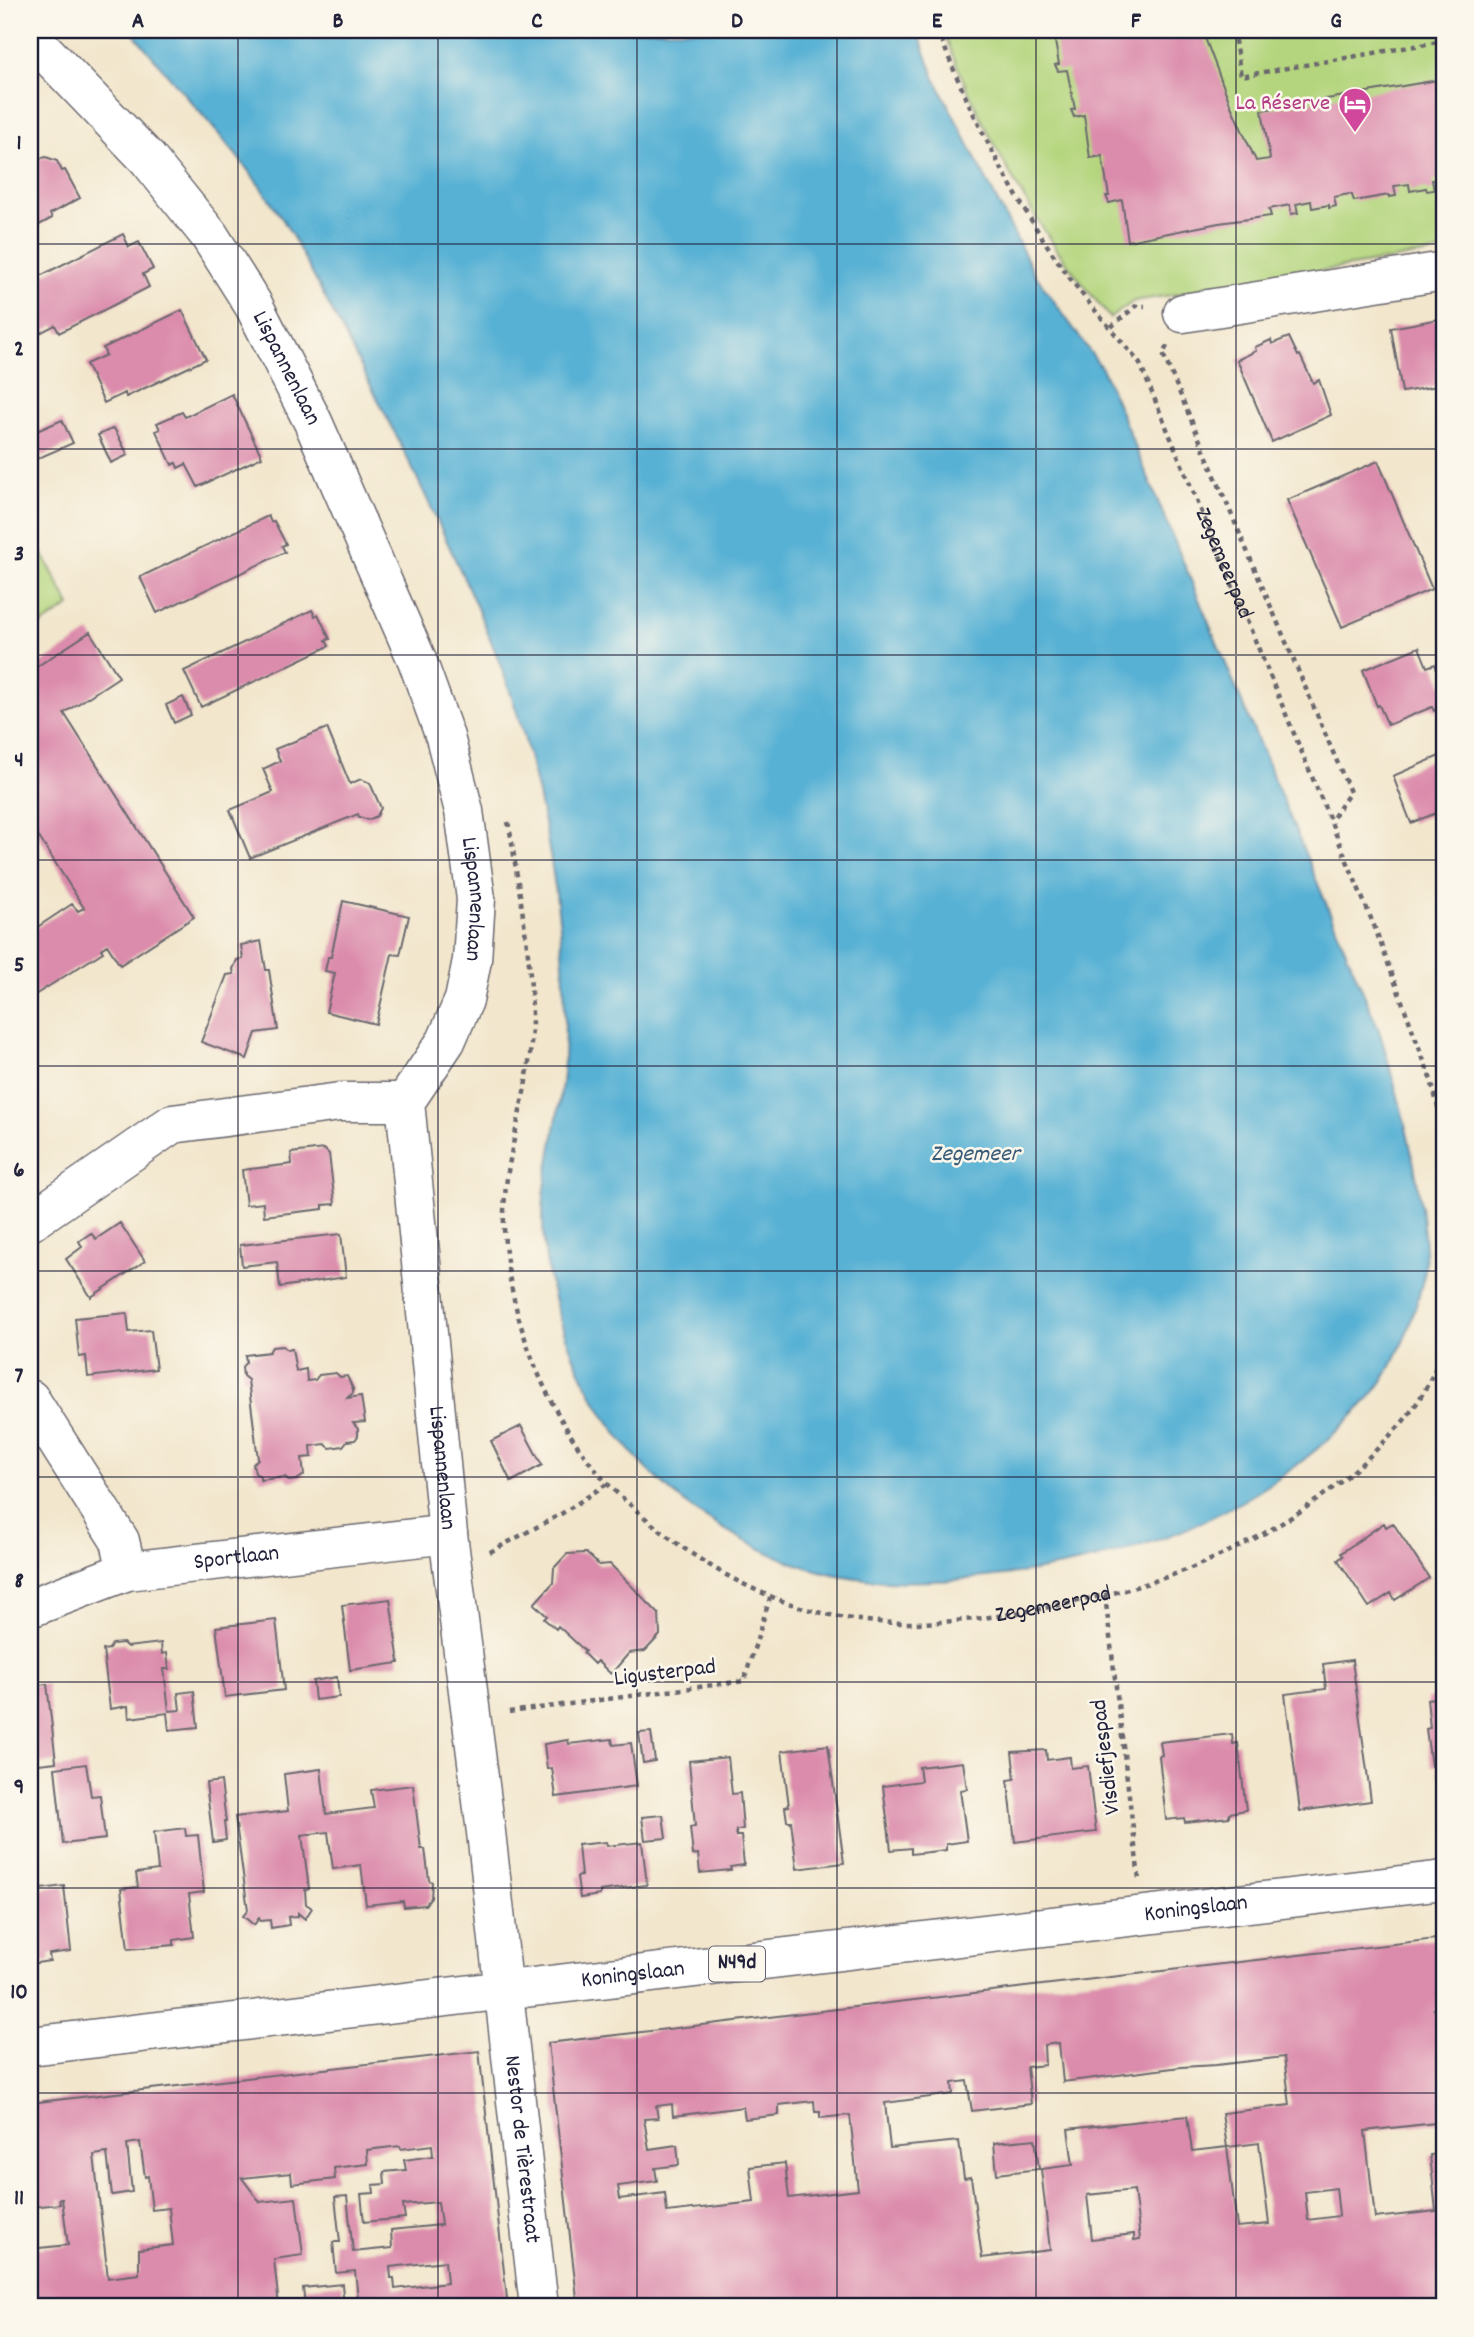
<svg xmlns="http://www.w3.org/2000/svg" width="1474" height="2337" font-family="Dekko,sans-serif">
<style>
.green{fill:#b4d57d;stroke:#6b7c5c;stroke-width:2}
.water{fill:#57b1d4;stroke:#3c6a88;stroke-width:2}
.building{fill:#db8bab;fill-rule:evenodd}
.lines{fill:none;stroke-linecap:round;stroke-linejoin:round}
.minor-casing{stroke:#6b676e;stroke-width:41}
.major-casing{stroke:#6b676e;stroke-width:41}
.path{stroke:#6b676e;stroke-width:4.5;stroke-dasharray:5 5;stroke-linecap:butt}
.minor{stroke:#fff;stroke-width:38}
.major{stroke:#fff;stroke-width:38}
.grid{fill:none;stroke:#22223b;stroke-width:2;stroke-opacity:0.55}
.labels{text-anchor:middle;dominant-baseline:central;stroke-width:5;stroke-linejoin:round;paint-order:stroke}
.shield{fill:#fbf7ec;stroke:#636270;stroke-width:2}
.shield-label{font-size:21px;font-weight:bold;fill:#22223b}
.hotel-label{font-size:23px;fill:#b23c85;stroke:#fbf7ec;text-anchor:end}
.street-label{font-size:23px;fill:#22223b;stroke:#fbf7ec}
.water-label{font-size:24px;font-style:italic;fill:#375b78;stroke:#fbf7ec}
.neatline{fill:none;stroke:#22223b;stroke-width:2.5}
.grid-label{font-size:23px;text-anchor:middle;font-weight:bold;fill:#22223b}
</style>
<rect width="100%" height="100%" fill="#fbf7ec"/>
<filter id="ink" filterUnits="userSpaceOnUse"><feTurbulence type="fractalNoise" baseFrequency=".0143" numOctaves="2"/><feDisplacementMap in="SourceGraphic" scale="14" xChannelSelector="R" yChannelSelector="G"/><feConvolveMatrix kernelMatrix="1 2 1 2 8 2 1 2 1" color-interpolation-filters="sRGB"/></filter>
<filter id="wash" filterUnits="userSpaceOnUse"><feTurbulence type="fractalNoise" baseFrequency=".00686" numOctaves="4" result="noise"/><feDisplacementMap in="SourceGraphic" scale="28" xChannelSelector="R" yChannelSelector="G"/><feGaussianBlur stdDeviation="1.57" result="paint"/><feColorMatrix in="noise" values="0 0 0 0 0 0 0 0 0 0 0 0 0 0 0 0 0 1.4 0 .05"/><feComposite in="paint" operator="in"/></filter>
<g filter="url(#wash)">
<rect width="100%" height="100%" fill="#f2e6cc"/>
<path class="green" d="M943,30H1444V251L1134,301L1110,318C1089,291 1066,265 1048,236C1007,174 969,100 943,30Z
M30,530L70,606L30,632Z"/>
<path class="water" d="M131,30H917L935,79L1034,273L1103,370L1379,1030C1399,1097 1418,1164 1424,1234C1425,1248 1427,1261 1424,1275C1417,1306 1407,1338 1391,1366C1378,1391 1358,1411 1338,1430C1241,1523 1118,1564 986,1577C931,1583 873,1585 820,1571C771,1559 699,1519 663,1484C643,1466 623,1444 608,1421C568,1361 537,1270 544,1197C549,1151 562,1106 564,1060C569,958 554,855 529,756C513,689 485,624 456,561C431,506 405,452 377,398C356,357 335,316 313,275C302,255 292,233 279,214C236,147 179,92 131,30Z"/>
<g id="blocks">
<path class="building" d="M1053,30H1202L1231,106L1256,161L1270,159L1262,110L1444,79V178L1432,180L1434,190L1427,191L1426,188L1410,191L1409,184L1394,186L1396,196L1389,197V195L1354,201L1352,195L1349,194L1334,197L1336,206L1329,208V205L1312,208L1311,201L1296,204L1298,213L1291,214L1290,205L1269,209L1271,216L1219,223L1128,241L1122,200L1109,203L1106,196H1109L1102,156L1090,158L1084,115L1074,117L1071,110L1075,109L1067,70L1058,71L1055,65L1059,64Z
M46,157L57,161L62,171L65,170L80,198L50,214L52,218L30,230V161Z
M123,234L129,247L139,242L153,269L143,274L149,287L59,333L55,325L40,333L30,314V290L35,287L32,280Z
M182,310L206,359L126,397L125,393L104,403L86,364L106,355L103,348Z
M1444,318V385L1402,392L1391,328Z
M1289,337L1298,356L1300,355L1313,383L1319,380L1331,415L1272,442L1237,360L1256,351L1255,347L1271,340L1272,344Z
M232,394L262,457L198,487L186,464L178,468L176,463L172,465L156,431L160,429L157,423L182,412L185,417Z
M62,420L73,443L32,461L30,455V434Z
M114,428L128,455L111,463L98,435Z
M1378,461L1432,589L1342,627L1287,500Z
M268,516L271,522L274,521L286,544L282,546L285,552L157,613L140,577Z
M312,610L315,616L318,614L330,639L326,640L329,646L201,707L184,671Z
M90,632L119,677L64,713L194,917L120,965L107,945L101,949L103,952L30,998V932L72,904L78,911L84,908L30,823V671Z
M1419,647L1427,667L1435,664L1444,689V706L1434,711L1432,707L1388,725L1379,705L1377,706L1363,670Z
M183,697L191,715L174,723L166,705Z
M327,728L350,784L361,779L370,783L381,808L377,816L368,820L359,817L358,814L250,858L230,810L273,792L263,769L280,761L275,749Z
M1444,754V810L1411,823L1393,776Z
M343,901L409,916L400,955L392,954L376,1024L326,1012L335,973L325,971L328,957H331Z
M261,941L266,970H269L278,1030L256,1033L247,1059L201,1042L227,975L234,974L233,969L237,960L243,959L241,945Z
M324,1149L329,1154L335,1204L323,1205V1209L264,1216L263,1203L246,1205L242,1170L292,1164L291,1153Z
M120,1223L145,1261L91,1297L66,1259L82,1247L79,1241L91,1233L96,1239Z
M341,1234L346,1277L280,1287L277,1262L242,1266L240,1245Z
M127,1313L129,1332L151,1330L156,1369L88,1377L86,1356L79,1357L75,1318Z
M283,1346L287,1350L292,1349L296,1371L306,1369L307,1381L315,1380L319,1375L336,1373L340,1377L347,1376L353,1389V1393L347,1398L361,1396L365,1422L353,1423L358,1429V1436L355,1440L347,1441L343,1446L330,1448L325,1444L311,1446L312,1457L302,1458L304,1475L297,1480L290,1481L285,1477L260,1480V1476L255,1473L253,1464L258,1459L248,1380L243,1376L242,1367L246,1362L245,1355L269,1352L272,1347Z
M521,1426L542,1465L511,1482L491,1441Z
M1384,1523L1386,1527L1393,1523L1429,1578L1395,1600L1391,1593L1369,1607L1338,1560L1343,1556L1341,1553Z
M586,1553L599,1565L610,1564L659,1614L660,1635L645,1651L629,1653L611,1674L597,1661L594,1664L583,1653L585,1651L558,1626L556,1629L544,1619L547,1616L534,1604L553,1583L554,1568L567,1554Z
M390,1599L399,1663L350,1670L342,1605Z
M276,1620L284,1690L225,1697L216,1627Z
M123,1643L127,1647L161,1643L162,1654L167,1653L169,1669H164L169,1711L180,1710L178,1693L194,1691L198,1727L169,1730L167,1713L129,1718L128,1706L110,1709L103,1650L109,1649L112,1644Z
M1352,1660L1371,1801L1300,1811L1285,1694L1326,1689L1323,1664Z
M337,1677L339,1697L315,1700L313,1681Z
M47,1684L56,1762L30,1765V1686Z
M1444,1697V1775H1439L1438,1765L1431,1766L1426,1729L1430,1728L1427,1699Z
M651,1732L655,1761L643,1763L639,1733Z
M1232,1734L1233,1744L1238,1743L1246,1810L1229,1813V1817L1185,1822L1184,1818L1166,1820L1159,1756L1162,1755L1160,1742Z
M612,1739L613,1745L631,1743L637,1786L556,1797L552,1768L547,1769L544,1744L568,1740L569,1744Z
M828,1745L844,1863L797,1869L791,1821H787L785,1807L789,1806L782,1751Z
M1046,1750L1047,1760L1070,1757L1071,1768L1088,1766L1096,1832L1015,1842L1008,1780L1015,1779L1012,1752Z
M728,1757L732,1794L740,1793L743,1829L736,1830V1836H741L744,1865L730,1867L731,1870L700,1873L698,1854L693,1855L690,1827L695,1826L689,1761Z
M963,1762L967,1789L960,1790L967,1841L946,1844V1850L929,1852L911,1854V1848L891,1850L883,1786L921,1781L919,1767Z
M86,1764L91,1796L100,1795L105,1839L63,1844L55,1768Z
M321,1769L326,1814L374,1808L371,1790L413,1785L421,1849H425L429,1880L432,1882L431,1898L425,1905L404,1907L403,1901L366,1905L361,1865L333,1869L328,1832L302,1835L309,1889L305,1890L306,1904L312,1908L305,1919L298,1913V1916L288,1917L289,1925L271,1928L270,1920L260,1921L259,1918L254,1925L243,1916L248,1910L235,1817L288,1811L284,1774Z
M221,1781L226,1822H224L226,1840L213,1842L206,1783Z
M663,1815L666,1838L645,1840L642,1817Z
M185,1828L186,1836L198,1835L204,1892L189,1894L194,1937L174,1940V1945L128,1949L121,1889L138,1887L136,1873L158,1870L154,1832Z
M606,1842L607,1846L642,1842L647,1885L600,1891V1895L580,1898L577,1877L581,1876L578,1845Z
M40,1881L41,1889L64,1886L71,1951L49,1954L50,1961L30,1964V1883Z
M1444,1938V2008L1434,2009L1441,2018V2023H1444V2122L1365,2131L1375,2218L1436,2211L1430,2155L1444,2153V2304L1419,2307H578L548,2043ZM1059,2043L1063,2082L1181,2067L1216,2065L1284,2057L1290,2105L1222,2113L1227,2147L1192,2151L1187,2116L1068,2129L1073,2165L1041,2169L1050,2250L982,2258L971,2177L964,2178L959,2141L890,2148L885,2103L953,2094L952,2083L967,2081L972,2111L1031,2104L1027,2067L1045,2065L1044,2045ZM814,2101L815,2112H820V2118L850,2115L858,2190L789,2198L785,2163L750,2167L754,2202L667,2212L665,2193L620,2199L618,2186L657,2181L655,2168L679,2165L677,2145L649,2149L644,2119L658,2118L656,2106L672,2104L673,2116L743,2107L745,2119L779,2115V2105ZM1259,2143L1269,2224L1237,2227L1227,2147ZM1336,2188L1339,2216L1308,2220L1305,2192ZM1134,2190L1140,2239L1134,2240V2234L1092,2239L1087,2195Z
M479,2051L508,2307H421V2305L359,2307L355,2271L336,2273L333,2242H340L335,2197L347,2196L353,2252L392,2248L391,2230L441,2225L438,2202L403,2205L405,2218L364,2222L361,2194L374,2193L373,2185L385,2184L384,2172L406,2170L404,2160L433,2156L432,2145L401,2149L400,2146L367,2150L368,2164L334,2168L335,2179L292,2184L291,2173L242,2178L260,2202L296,2198L303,2255L274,2259L279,2307H33L30,2287V2249L68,2245L62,2199H59L60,2204L30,2207V2103ZM140,2142L145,2177L148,2176L152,2210L169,2208L173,2245L139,2249V2274L108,2278L94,2155L107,2153L112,2195L132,2192L127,2144ZM445,2261L447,2283L395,2289L394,2278H391L390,2267Z
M1035,2139L1039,2169L997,2174L994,2143Z
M342,2284L344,2307H325V2304L305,2307L303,2288Z"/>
</g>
</g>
<g filter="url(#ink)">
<use href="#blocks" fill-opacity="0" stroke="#6b676e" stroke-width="2"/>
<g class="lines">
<defs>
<g id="minor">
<path id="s3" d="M30,36L148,159L209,235L254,306L313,422L417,660L445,737L464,811L476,899L472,960L464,1000L446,1041L405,1102L448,1534L486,1832L539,2307"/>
<path d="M1183,313L1444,271"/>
<path d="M30,1222L172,1124L340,1102H405"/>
<path d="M30,1399L120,1541L127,1571"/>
<path id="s4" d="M30,1608L127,1571L448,1534"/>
</g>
<g id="major">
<path id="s5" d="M30,2046L1444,1880"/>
</g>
</defs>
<use href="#minor" class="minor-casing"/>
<use href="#major" class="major-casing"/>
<g class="path">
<path id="s1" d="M938,30C969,114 1021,213 1075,285C1095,312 1119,337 1140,364L1375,928L1431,1080L1444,1130"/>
<path d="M1233,30L1241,76L1444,41"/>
<path d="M1111,327L1136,306H1145"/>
<path d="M1167,346L1163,354L1350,792L1331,821"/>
<path id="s2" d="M508,822C513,844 515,866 519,888C527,943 536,1000 530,1055C523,1113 502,1169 504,1228C508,1317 546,1414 605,1481C614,1491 625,1500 635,1509C694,1562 762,1602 840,1617C924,1633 1023,1614 1105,1595C1206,1571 1308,1520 1381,1445C1390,1435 1401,1425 1409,1414C1425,1393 1435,1371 1444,1348"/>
<path d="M490,1552L561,1514L607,1484"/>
<path d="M1105,1595L1139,1879"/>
<path d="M509,1712L744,1681L770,1598"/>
</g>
<use href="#minor" class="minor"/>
<use href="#major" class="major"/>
</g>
</g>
<path class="grid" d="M238,30V2307M438,30V2307M637,30V2307M837,30V2307M1036,30V2307M1236,30V2307M30,244H1444M30,449H1444M30,655H1444M30,860H1444M30,1066H1444M30,1271H1444M30,1477H1444M30,1682H1444M30,1888H1444M30,2093H1444"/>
<defs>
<symbol id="hotel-pin" viewBox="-11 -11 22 30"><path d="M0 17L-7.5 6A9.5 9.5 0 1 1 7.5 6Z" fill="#d1479c" stroke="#fbf7ec"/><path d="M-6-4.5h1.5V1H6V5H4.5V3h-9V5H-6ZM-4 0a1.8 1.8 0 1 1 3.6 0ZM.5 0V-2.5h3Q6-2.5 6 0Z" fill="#fff"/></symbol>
</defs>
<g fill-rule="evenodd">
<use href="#hotel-pin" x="1336" y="85" width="38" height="52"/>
</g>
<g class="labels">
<rect class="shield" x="709" y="1946.5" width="56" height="35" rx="5"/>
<g class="shield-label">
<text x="737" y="1964">N49d</text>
</g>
<g class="hotel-label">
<text x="1330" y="104">La Réserve</text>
</g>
<g class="street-label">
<text stroke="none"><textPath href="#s3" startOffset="422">Lispannenlaan</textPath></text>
<text stroke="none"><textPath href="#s1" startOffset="609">Zegemeerpad</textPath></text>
<text stroke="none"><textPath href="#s3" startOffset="989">Lispannenlaan</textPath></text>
<text stroke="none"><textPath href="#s3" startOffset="1577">Lispannenlaan</textPath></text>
<text stroke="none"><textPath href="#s4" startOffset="214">Sportlaan</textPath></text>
<text stroke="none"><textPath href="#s2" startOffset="1178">Zegemeerpad</textPath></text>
<text transform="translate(665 1674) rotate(-7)">Ligusterpad</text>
<text transform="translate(1107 1757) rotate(-97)">Visdiefjespad</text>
<text stroke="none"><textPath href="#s5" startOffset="1174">Koningslaan</textPath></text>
<text stroke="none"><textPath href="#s5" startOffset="607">Koningslaan</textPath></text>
<text stroke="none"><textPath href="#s3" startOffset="2263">Nestor de Tièrestraat</textPath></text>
</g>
<g class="water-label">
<text x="975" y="1155">Zegemeer</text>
</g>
</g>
<rect width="1474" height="2337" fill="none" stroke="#fbf7ec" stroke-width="77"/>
<rect x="38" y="38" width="1398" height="2260" class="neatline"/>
<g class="grid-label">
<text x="138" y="27">A</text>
<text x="338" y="27">B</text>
<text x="537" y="27">C</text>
<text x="737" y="27">D</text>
<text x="937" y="27">E</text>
<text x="1136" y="27">F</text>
<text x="1336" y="27">G</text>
<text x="19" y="149">1</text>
<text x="19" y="355">2</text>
<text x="19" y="560">3</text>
<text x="19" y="766">4</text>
<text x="19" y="971">5</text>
<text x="19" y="1176">6</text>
<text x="19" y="1382">7</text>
<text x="19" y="1587">8</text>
<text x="19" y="1793">9</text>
<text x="19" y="1998">10</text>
<text x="19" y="2204">11</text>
</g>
</svg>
